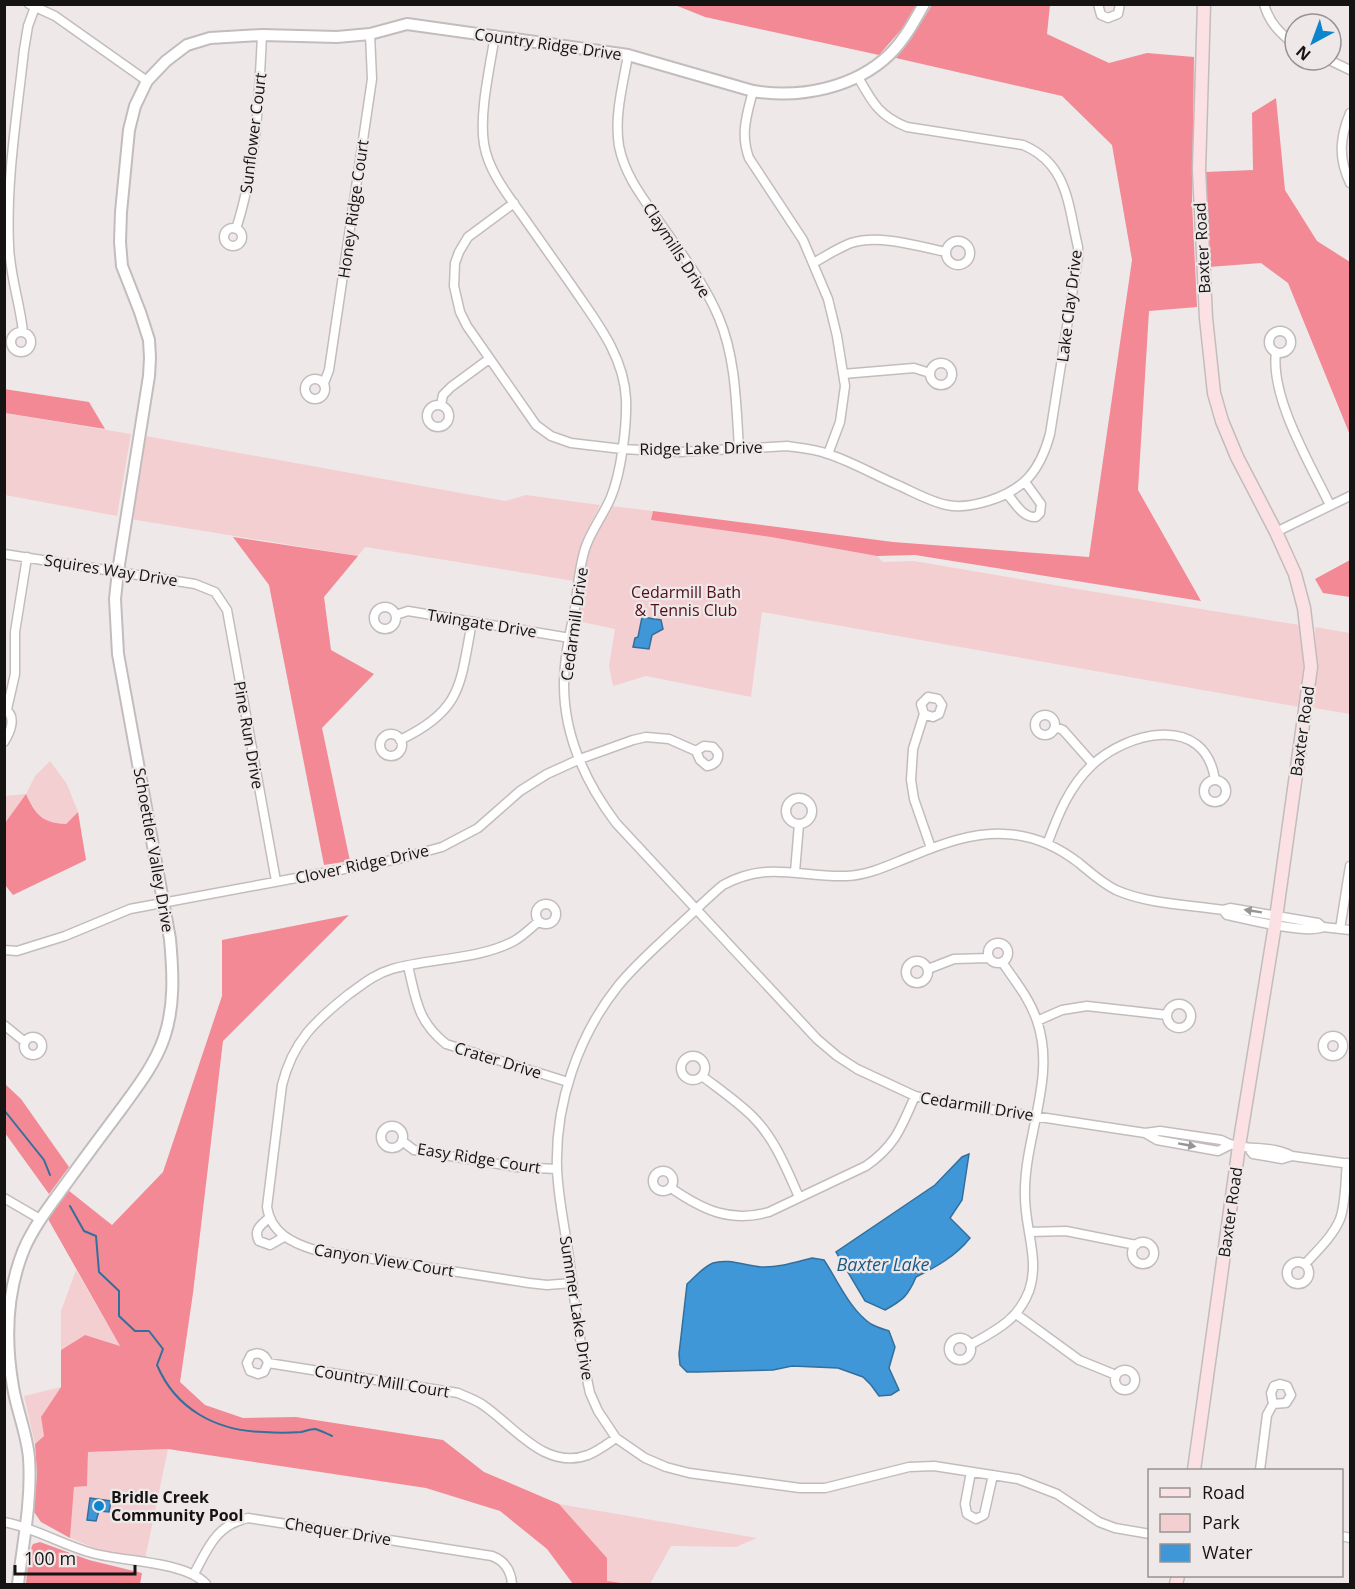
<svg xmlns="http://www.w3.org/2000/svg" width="1355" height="1589" font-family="'Open Sans',sans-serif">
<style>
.green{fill:#f4cfd1}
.forest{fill:#f28995}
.water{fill:#3f97d7;stroke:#336f9c;stroke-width:1.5}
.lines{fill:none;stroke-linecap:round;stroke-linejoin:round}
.stream{stroke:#336f9c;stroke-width:2}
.minor-casing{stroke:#c3bcbd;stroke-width:11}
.tertiary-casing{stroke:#c3bcbd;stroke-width:14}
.secondary-casing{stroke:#c3bcbd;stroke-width:15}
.minor{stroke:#fff;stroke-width:8}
.tertiary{stroke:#fff;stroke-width:10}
.secondary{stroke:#fbe1e3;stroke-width:12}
.oneway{fill:#969595}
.poi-dot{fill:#0c85cd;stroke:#efe8e8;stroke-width:2}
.labels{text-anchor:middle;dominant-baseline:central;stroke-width:4.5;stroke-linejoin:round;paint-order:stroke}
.street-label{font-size:16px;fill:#161313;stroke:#efe8e8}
.park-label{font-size:16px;fill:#500f1d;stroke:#efe8e8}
.poi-label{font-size:16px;font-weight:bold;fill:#161313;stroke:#efe8e8;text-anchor:start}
.water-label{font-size:18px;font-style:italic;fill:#1c5985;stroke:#efe8e8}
</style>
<rect width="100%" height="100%" fill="#efe8e8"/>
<path class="green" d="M4,413L131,434L117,516L5,495Z
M146,436L505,501L526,495L600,505L583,539L574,581L365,547L358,556L130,519Z
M611,506L653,511L652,520L772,537L877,556L883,562L914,561L1083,590L1300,625L1304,674L1299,707L762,612L751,697L646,676L613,686L609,666L615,629L577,621L589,551Z
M1315,627L1350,633V714L1314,708L1316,667Z
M50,761L67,784L78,812L66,824C41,823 38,815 26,794L5,823L4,796L26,794L35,776Z
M76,1270L120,1346L85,1335L61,1350V1311Z
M61,1387L41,1417L44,1436L35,1444L24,1396Z
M168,1449L145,1559L102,1551L70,1538L74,1487L87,1485L88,1452Z
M559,1504L757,1538L736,1547L671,1546L650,1584L607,1582V1558Z"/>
<path class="forest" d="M675,5L914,4L916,5L906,24L879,55L705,17Z
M932,5L984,4L987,6L989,4L1050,5L1047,34L1109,63L1147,53L1194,57L1192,202L1197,307L1149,311L1138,490L1201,601L915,555L877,556L771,537L651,520L653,511L893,542L1089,557L1132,260L1112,145L1062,96L896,58L911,39Z
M1276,98L1285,190L1317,241L1350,262V435L1288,283L1261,263L1209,267L1205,172L1253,170L1252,113Z
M4,389L89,402L105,429L5,413Z
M233,537L358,556L324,597L331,650L374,674L322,728L350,861L324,865L269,585Z
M1350,560V597L1323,593L1315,579Z
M26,794C36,815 42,823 66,824L78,812L86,860L13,895L5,885V823Z
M349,915L223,1041L193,1293L180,1382L205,1405L243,1418L296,1417L443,1440L484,1472L559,1504L607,1558V1581L629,1584H573L547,1549L500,1511L426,1488L168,1449L88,1452L87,1486L74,1487L70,1538L41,1522L34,1512L37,1474L35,1444L44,1436L41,1417L61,1387V1350L85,1335L120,1346L48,1219L68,1190L112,1225L163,1172L222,996V940Z
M4,1083L21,1099L69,1167L49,1194L5,1133Z
M40,1542L89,1560L142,1573L140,1584H26L29,1552L33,1544Z"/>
<path class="water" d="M642,617L661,620L663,629L652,635L649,649L633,647L635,638L638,637Z
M969,1154L962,1200L950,1218L970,1238C956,1256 936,1267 916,1277C908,1296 903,1300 885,1310L865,1301L836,1252L935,1185L962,1157Z
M812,1258L824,1260C838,1281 850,1310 871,1324C876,1327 883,1329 889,1331L895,1347L889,1368L899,1390L891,1395L879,1396L871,1385L863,1377L838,1368L792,1366L773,1370L697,1372H687L680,1365L679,1354L687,1284C695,1277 703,1267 713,1263C728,1258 746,1266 761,1267C778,1268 796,1262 812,1258Z
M90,1498L111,1501L109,1512L99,1511L96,1521L87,1520Z"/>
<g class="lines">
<path class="stream" d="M694,4L695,5
M4,1110L44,1160L50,1175
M70,1206L84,1231L96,1236L99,1272L119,1291V1316L135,1331H149L163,1349L157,1365C176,1410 217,1431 264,1432C276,1433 289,1433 301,1432C305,1431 311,1429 315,1429C320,1430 327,1434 332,1436"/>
<defs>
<path id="minor" d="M29,4L55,16L147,81
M1098,4L1101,15L1108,18L1118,14L1120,4
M1264,4C1269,23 1281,34 1295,45
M495,35C490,67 479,113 484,144C488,170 507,194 522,215C539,239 555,262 572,286C595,320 624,355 626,399C627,426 621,473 611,497C604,514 592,529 586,546C579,565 578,588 575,608C570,633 564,659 564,685C564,736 586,783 616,823L817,1039L837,1056L857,1069L915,1096L948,1103L1145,1133L1160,1131L1221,1140C1243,1153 1269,1143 1292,1156L1350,1164
M628,55C623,85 614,116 619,146C624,172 639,193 654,214C677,248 703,280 719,318C736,359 736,404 739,448
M1329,60L1350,70
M753,91C747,114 740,134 749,158L803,240L828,299L837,336L845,386L840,422L828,454
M1350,113C1340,137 1338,158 1350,183
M514,203L468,237L459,252L455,263L454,286L460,312L467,326L536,425L551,436L571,443L622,449L680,452L787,446C801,448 815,449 828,454C853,462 876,476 900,486C915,493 931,502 947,505C961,508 975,505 988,501C1024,490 1040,471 1050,434L1078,257V247C1068,205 1068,164 1023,145L907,127C879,116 872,102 858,77
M224 237a9 9 0 1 1 18 0a9 9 0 1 1-18 0Z
M236,229C256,168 259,99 262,35
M946 253a12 12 0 1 1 24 0a12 12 0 1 1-24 0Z
M813,263C826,256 838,248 851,243C880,234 917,246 946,252
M1269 342a11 11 0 1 1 22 0a11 11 0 1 1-22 0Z
M11 342a10 10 0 1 1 20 0a10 10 0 1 1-20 0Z
M23,332C20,303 10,276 9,246C6,181 17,115 24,50L28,26L35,7
M1276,352C1270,397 1310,464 1330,505
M930 374a11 11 0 1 1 22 0a11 11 0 1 1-22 0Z
M843,374L914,368L930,373
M305 389a10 10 0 1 1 20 0a10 10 0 1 1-20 0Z
M324,383L329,370L372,79L370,34
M441,405L443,395L451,387L489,359
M427 416a11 11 0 1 1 22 0a11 11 0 1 1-22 0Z
M1008,495C1016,504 1023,518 1036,517L1040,513L1041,504L1025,482
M1276,532L1350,496
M4,554L195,584L215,592L227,610L276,881
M374 618a11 11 0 1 1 22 0a11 11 0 1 1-22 0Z
M396,615L408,611L570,638
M4,709C17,715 11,731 4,742
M7,709L15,674V632L27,557
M924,714L933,717L939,714L942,705L938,699L928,697L921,704L924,714L913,749L911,780L914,799L931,848
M1035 725a10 10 0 1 1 20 0a10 10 0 1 1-20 0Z
M1055,727L1063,730L1093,764
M380 745a11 11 0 1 1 22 0a11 11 0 1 1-22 0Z
M400,740C463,710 460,684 472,622
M1204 791a11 11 0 1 1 22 0a11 11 0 1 1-22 0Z
M786 811a13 13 0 1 1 26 0a13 13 0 1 1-26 0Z
M1048,842C1058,815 1069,787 1091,766C1126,732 1205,712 1215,780
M795,872L799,824
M536 914a10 10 0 1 1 20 0a10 10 0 1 1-20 0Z
M1223,910L1227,915C1246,919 1308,935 1323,927
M539,921C531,928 523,936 514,941C478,960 430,958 392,969C375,974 363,984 349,994C315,1021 293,1041 282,1085L267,1207C271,1233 292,1243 315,1250L529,1283L547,1285L572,1283
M1340,929L1350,866
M988 953a10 10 0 1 1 20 0a10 10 0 1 1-20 0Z
M4,950L17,951L65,936L130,909L398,859L442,847L478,828L520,791L547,774L580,759L633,740L646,737L669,739L696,751L700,760L707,766C715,765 719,760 718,753L713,747L704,746L696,751
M906 972a11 11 0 1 1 22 0a11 11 0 1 1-22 0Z
M408,966C416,999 417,1021 446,1044L568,1082
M928,969L954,959L989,958
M1167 1016a12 12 0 1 1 24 0a12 12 0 1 1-24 0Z
M1037,1021L1062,1010L1087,1006L1167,1015
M4,1025L25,1042
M1323 1046a10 10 0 1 1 20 0a10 10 0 1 1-20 0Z
M24 1046a9 9 0 1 1 18 0a9 9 0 1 1-18 0Z
M681 1068a12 12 0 1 1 24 0a12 12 0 1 1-24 0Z
M702,1076C719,1089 738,1102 753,1117C775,1139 787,1170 799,1197
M381 1137a11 11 0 1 1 22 0a11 11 0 1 1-22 0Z
M1145,1133L1157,1140L1218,1151L1230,1145
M402,1141L414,1150L516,1167L557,1169
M1249,1149L1253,1154L1282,1159L1292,1156
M653 1181a10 10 0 1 1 20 0a10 10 0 1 1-20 0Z
M671,1188C703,1210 730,1223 769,1212L866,1166C895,1146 901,1128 915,1096
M4,1198L40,1219
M269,1218C261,1225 253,1230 259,1241L270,1245L284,1237
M1029,1232L1066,1231L1136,1245
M1132 1253a11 11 0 1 1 22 0a11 11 0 1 1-22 0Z
M1287 1273a11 11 0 1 1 22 0a11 11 0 1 1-22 0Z
M1305,1264C1317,1251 1333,1236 1340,1219C1346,1203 1345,1181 1347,1163
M1016,1314L1079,1360L1116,1375
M949 1349a11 11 0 1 1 22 0a11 11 0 1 1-22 0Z
M970,1345C995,1331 1018,1320 1029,1291C1040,1260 1025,1229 1025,1197C1023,1139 1057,1078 1037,1021C1030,999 1015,981 1002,962
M268,1363L264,1372L258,1374L250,1371L247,1363L251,1355C259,1351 266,1355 268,1363L458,1393C467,1397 476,1400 483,1405C514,1426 545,1471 588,1455C598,1451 607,1444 616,1438
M1115 1380a10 10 0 1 1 20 0a10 10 0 1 1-20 0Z
M1280,1384L1287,1386L1291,1395L1286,1403L1273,1404L1271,1393L1274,1386Z
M1260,1470L1267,1415L1273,1404
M971,1472L965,1504L967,1514L976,1519L984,1515L993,1475
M4,1522C36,1528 62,1545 92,1553C123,1562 185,1561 206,1584
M1150,1534L1115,1528L1099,1522L1057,1494L1018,1479L934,1466L909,1467L825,1488H800L689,1473L666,1467L645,1458L616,1438L598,1411L590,1393C580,1349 575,1303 569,1258C565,1228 558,1198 557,1168C555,1104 578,1036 618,986C635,965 656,947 676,928C692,914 706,899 723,885C769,860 801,878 847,876C870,875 891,864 912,856C941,844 973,832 1005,834C1033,835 1057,846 1079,863C1091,873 1102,883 1116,890C1147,904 1190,905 1223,910L1230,908L1318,923L1323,927L1350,930
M1342,1536L1350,1538
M194,1574C208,1548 216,1525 248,1518L492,1556C505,1561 511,1571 512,1584"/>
<path id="tertiary" d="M18,1584C23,1543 32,1500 29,1458C27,1434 17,1411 13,1387C5,1341 6,1293 24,1249C35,1224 52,1203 68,1181C86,1156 104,1132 122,1108C138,1086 155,1064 164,1038C175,1006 173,972 170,939L118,654L115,599L118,571L149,376L150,358L149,340L140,312L122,266L120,242L121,212L129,130L135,106L147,81L166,61L187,45L210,38L262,35L337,37L370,34L407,24L628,55L753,91C800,99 855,88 890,54C904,40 914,22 924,4"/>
<path id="secondary" d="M1194,1470L1239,1146L1275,925L1311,667L1304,608L1295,574L1276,532L1237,457L1222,421L1214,393L1206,318L1199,170L1204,4
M1176,1584L1178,1576"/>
</defs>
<use href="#minor" class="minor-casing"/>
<use href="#tertiary" class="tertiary-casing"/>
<use href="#secondary" class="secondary-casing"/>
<use href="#minor" class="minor"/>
<use href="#tertiary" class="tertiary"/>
<use href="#secondary" class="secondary"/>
</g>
<defs><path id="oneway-solid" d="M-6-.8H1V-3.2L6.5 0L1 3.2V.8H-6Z" transform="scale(1.5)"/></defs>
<g class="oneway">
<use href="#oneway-solid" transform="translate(1253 911) rotate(-171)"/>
<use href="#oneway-solid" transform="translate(1187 1145) rotate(10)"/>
</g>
<circle class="poi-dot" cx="99" cy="1506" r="6"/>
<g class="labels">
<g class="street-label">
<text transform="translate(548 44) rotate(8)">Country Ridge Drive</text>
<text transform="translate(253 133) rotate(-83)">Sunflower Court</text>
<text transform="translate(353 209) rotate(-82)">Honey Ridge Court</text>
<text transform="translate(1202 248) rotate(-93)">Baxter Road</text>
<text transform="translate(677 250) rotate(57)">Claymills Drive</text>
<text transform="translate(1069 306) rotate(-83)">Lake Clay Drive</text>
<text transform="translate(701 448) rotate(-1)">Ridge Lake Drive</text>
<text transform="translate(111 570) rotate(9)">Squires Way Drive</text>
<text transform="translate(482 623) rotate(9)">Twingate Drive</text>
<text transform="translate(574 624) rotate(-82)">Cedarmill Drive</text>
<text transform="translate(1302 731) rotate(-82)">Baxter Road</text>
<text transform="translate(249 735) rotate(80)">Pine Run Drive</text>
<text transform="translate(154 850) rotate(80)">Schoettler Valley Drive</text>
<text transform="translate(362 864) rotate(-12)">Clover Ridge Drive</text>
<text transform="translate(498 1060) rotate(17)">Crater Drive</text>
<text transform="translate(977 1106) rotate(9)">Cedarmill Drive</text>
<text transform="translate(479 1158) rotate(9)">Easy Ridge Court</text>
<text transform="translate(1230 1212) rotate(-82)">Baxter Road</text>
<text transform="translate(384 1260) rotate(9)">Canyon View Court</text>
<text transform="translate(577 1308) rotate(81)">Summer Lake Drive</text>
<text transform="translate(382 1381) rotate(9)">Country Mill Court</text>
<text transform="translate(338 1531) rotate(9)">Chequer Drive</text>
</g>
<g class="park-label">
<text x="686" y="592">Cedarmill Bath<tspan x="686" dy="18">&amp; Tennis Club</tspan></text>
</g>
<g class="poi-label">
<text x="111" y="1497">Bridle Creek<tspan x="111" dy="18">Community Pool</tspan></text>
</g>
<g class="water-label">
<text x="883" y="1264">Baxter Lake</text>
</g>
</g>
<rect width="1355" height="1589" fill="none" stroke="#161313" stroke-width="12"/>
<rect x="1148" y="1469" width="195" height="108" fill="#efe8e8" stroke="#989393" stroke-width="1.5"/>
<rect x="1160" y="1488" width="30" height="9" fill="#fbe1e3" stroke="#989393" stroke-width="1.5"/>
<text x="1202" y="1499" font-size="18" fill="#161313">Road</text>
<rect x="1160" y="1514" width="30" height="18" fill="#f4cfd1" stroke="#989393" stroke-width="1.5"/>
<text x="1202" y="1529" font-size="18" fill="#161313">Park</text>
<rect x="1160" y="1544" width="30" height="18" fill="#3f97d7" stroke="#989393" stroke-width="1.5"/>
<text x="1202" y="1559" font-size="18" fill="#161313">Water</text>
<g transform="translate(1313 42) rotate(221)"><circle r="28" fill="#efe8e8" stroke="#989393" stroke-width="1.5"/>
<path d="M0-4.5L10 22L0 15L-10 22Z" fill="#0c85cd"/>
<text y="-9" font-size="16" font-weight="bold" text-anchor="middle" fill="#161313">N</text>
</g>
<path d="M15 1565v9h120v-9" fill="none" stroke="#161313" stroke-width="3"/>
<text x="24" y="1565" font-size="18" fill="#161313" stroke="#efe8e8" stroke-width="4.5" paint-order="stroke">100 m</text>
</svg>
